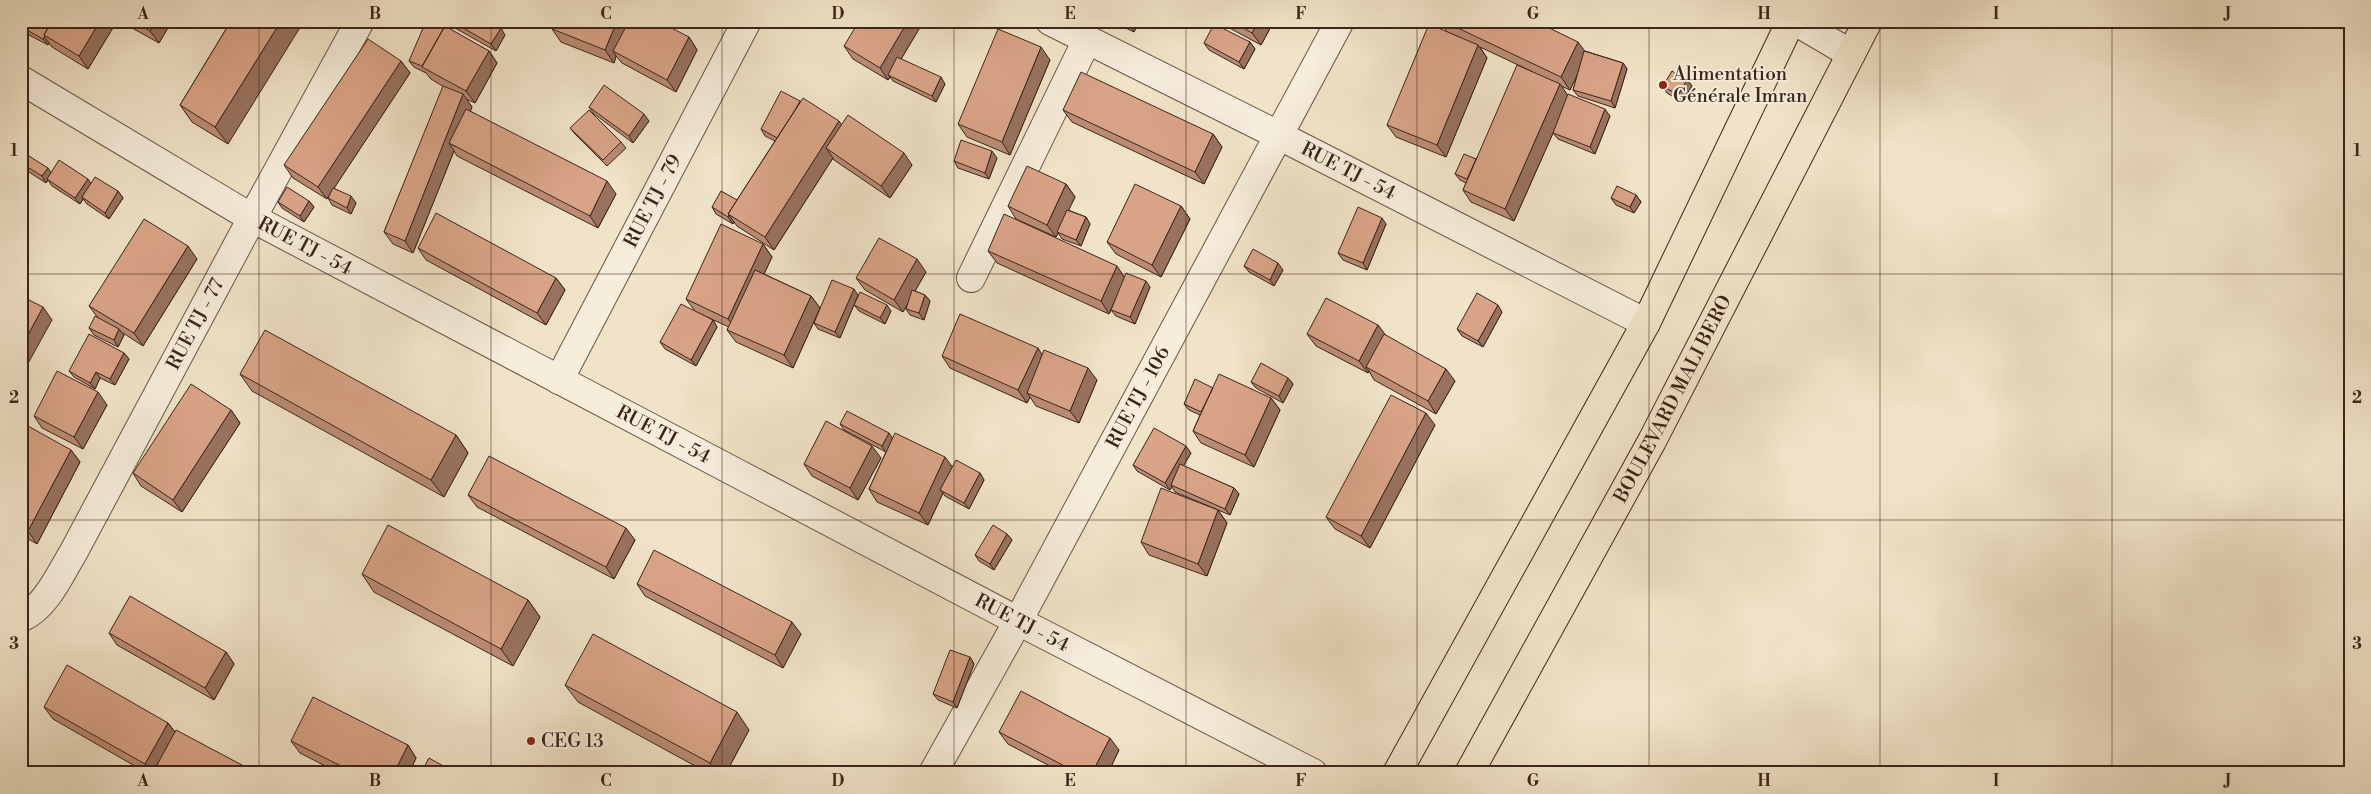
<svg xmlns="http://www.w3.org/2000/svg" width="2371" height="794" font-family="'Libre Bodoni',serif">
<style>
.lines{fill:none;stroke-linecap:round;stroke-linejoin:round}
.minor-casing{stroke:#695446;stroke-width:30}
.major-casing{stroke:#3c241b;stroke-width:30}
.minor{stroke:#f6eddb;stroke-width:28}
.major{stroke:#f1e3c8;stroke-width:28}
.wall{fill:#bb8c74;stroke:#3c241b}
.shaded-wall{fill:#98725e;stroke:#3c241b}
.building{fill:#d9a387;stroke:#3c241b}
.grid{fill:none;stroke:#3c241b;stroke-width:1;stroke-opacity:0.55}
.poi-dot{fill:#8f2418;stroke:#f6eddb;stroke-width:2}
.labels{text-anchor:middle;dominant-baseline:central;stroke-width:4;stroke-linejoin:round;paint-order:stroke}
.poi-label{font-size:19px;fill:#3c241b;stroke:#f6eddb;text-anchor:start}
.street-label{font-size:19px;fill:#3c241b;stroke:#f6eddb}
.neatline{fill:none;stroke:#3c241b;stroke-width:2}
.grid-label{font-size:16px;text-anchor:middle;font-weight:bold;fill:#3c241b}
</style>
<rect width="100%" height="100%" fill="#f1e3c8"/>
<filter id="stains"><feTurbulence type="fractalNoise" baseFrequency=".004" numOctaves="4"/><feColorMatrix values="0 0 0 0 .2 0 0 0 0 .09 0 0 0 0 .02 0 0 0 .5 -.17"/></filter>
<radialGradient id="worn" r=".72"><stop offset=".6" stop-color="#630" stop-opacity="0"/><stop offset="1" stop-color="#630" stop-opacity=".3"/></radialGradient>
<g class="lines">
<defs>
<g id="minor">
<path id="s1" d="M1050,21L1278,135L1646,323"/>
<path d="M1795,21L1851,54"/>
<path id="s2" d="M21,80L252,218L1018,621L1313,773"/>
<path d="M971,278L1087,40"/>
<path id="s3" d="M559,380L747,21"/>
<path id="s4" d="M21,618C46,607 59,576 73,553L252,218L360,21"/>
<path id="s5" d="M933,773L1018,621L1340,21"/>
</g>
<g id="major">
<path d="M1397,773L1646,323L1791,21"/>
<path id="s6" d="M1469,773L1652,441L1868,21"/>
</g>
</defs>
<use href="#minor" class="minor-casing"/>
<use href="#major" class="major-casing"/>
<use href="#minor" class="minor"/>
<use href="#major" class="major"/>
</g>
<path class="wall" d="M29,21H117L88,69L52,47L49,43L48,45L29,35L25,29Z
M122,21H172L159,43L123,23Z
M231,21L228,144L192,122L180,105Z
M1111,21H1139L1134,32Z
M1220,21H1274L1261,45L1222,24Z
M1440,21H1535L1585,51L1623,63L1627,69L1615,108L1578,96L1573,90L1578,72L1570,90L1561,86L1568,96L1610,116L1595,154L1558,139L1553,133L1557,124L1514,221L1471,202L1463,190L1466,183L1460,180L1455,174L1476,159L1533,72L1480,47L1487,58L1446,157L1396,137L1387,125L1459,37L1447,32Z
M451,22L505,35L496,51L455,28Z
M446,23L449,29L489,51L497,63L475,103L466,99L472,107L470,111L616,194L598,228L457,156L454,151L413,253L393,244L384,232L444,87L431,79L426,73L414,67L409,61Z
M628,24L689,37L697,50L676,92L622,63L616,56L614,63L561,42L552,29Z
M919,29L901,59L945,84L936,102L893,81L890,77L888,80L853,59L844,46Z
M1250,42L1255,49L1244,69L1209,50L1204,43Z
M1050,60L1010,155L967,137L958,124Z
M401,61L410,73L334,188L356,203L351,214L332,205L328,198V197L327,199L293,178L284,165Z
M1687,80L1692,86L1682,102L1667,93L1663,86Z
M800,101L912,165L890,198L834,160L833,158L774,250L737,226L734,222L733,224L716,214L712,207L737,200L775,141L765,136L761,129Z
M589,107L649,121L633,143L593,113Z
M1063,110L1213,134L1222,147L1204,184L1072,122Z
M570,128L621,142L626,148L607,166L575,134Z
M21,151L51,173L118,191L123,198L109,219L87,204L83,199L80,204L52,186L48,180L46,183L21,167Z
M997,158L989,179L958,168L954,161Z
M1066,184L1075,197L1068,210L1086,217L1090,224L1081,246L1062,239L1058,233L1056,237L1016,219L1008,206Z
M1636,195L1641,202L1634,213L1616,205L1611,198Z
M309,201L314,207L304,222L282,208L278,202Z
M1181,206L1190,219L1161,277L1116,254L1107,242Z
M1386,224L1367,270L1343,260L1338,253Z
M763,244L772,257L764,274L811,296L820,308L793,368L736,342L727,330L729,327L700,314L713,320L717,327L696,366L665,349L660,342L695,311L686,299Z
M418,248L556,278L565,290L546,325L426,260Z
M988,251L1124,277L1150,287L1135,324L1116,316L1111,310L1113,307L1109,314L997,263Z
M197,259L143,346L123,333L124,335L118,347L94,335L89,328L98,318L89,306Z
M1244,266L1283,270L1274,286L1249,272Z
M926,272L915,291L925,295L930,301L924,320L910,315L906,309L907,304L903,312L865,290L856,278Z
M858,295L840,338L818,329L814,323Z
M854,305L891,311L885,324L859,311Z
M1502,312L1483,347L1462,336L1457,329Z
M1378,325L1385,335L1455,381L1436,414L1374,380L1369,371L1368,373L1316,346L1307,334Z
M124,353L129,359L115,385L100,378L95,389L74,377L69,371Z
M1042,355L1097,380L1079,423L1036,406L1030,397L1027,403L950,368L942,356Z
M240,374L456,435L468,453L444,497L252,391Z
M1288,378L1293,384L1283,403L1256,388L1251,382Z
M1213,388L1271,398L1280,410L1254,467L1201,443L1193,431L1200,415L1189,410L1184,404Z
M107,405L83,449L42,428L34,416Z
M231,410L240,423L182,512L141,486L133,473Z
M840,424L893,438L952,467L980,473L984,480L969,509L945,496L943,493L928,525L877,502L869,489L886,452L844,430Z
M1435,425L1370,548L1335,529L1326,517Z
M21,439L71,450L80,462L37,544L21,535Z
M1191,453L1183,466L1234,488L1239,494L1230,515L1218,510L1227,523L1207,576L1149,555L1141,542L1216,509L1175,492L1172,487L1170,490L1137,471L1133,465Z
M881,458L858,500L812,476L804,464Z
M468,495L635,540L614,579L477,507Z
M1007,534L1012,540L994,570L979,561L975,555Z
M362,574L528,600L540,617L513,666L374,592Z
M637,584L801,634L783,668L645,596Z
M109,633L226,652L234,664L214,700L117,645Z
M970,657L974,664L957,708L938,700L933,694Z
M565,685L749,730L726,773H708L578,702Z
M44,707L168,723L175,732L257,773H163L159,767L156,773H147L53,719Z
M999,732L1119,750L1108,773H1063L1008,744Z
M291,741L408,745L416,758L409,773H339L300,753Z"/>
<path class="shaded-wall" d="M100,21H117L88,69L79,56Z
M156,21H172L159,43L150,31Z
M281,21H304L228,144L215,127Z
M617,21H626L629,25L613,51L616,56L614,63L605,50Z
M908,21H914L919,29L891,76L888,75L890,77L888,80L880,68Z
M1132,21H1139L1134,32L1130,26Z
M1258,21H1274L1261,45L1252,33Z
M501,28L505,35L496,51L491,44Z
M44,36L49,43L48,45L43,39Z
M689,37L697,50L676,92L667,80Z
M1250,42L1255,49L1244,69L1239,62Z
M1578,42L1587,54L1570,90L1561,77Z
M1478,45L1487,58L1446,157L1437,145Z
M1041,47L1050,60L1010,155L1002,142Z
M489,51L497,63L475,103L466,91Z
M401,61L410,73L327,199L318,187Z
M1623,63L1627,69L1615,108L1611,101Z
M941,77L945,84L936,102L932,96Z
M1687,80L1692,86L1682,102L1678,95Z
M1560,84L1569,97L1514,221L1505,209Z
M463,94L472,107L456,147L449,143L454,151L413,253L405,241Z
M1605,109L1610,116L1595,154L1590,147Z
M644,114L649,121L633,143L629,136Z
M839,121L848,134L826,148L833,158L774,250L765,237Z
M1213,134L1222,147L1204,184L1195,172Z
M992,151L997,158L989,179L985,173Z
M904,153L912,165L890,198L881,186Z
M48,168L52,174L46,183L42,176Z
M88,179L92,185L82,197L83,199L80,204L75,198Z
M607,181L616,194L598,228L590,216Z
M1066,184L1075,197L1056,237L1047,225Z
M118,191L123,198L109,219L105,213Z
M1636,195L1641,202L1634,213L1630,207Z
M351,196L356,203L351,214L347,208Z
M309,201L314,207L304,222L300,216Z
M1181,206L1190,219L1161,277L1152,265Z
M729,215L734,222L733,224L728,217Z
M1086,217L1090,224L1081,246L1076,240Z
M1382,218L1386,224L1367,270L1363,263Z
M763,244L772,257L737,331L728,319Z
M188,246L197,259L143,346L134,333Z
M917,259L926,272L903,312L894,300Z
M1278,263L1283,270L1274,286L1270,280Z
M1117,266L1125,278L1109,314L1101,301Z
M556,278L565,290L546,325L537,313Z
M1146,281L1150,287L1135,324L1130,317Z
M854,289L858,295L840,338L835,332Z
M925,295L930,301L924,320L919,313Z
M811,296L820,308L793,368L784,355Z
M887,305L891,311L885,324L880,318Z
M1498,305L1502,312L1483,347L1478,341Z
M43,307L52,320L21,376V348Z
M713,320L717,327L696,366L691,360Z
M1378,325L1387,337L1366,367L1369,371L1368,373L1359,361Z
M119,329L124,335L118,347L114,340Z
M1038,348L1046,361L1027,393L1030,397L1027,403L1018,390Z
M124,353L129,359L115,385L110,379Z
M1088,368L1097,380L1079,423L1070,411Z
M1446,369L1455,381L1436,414L1428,401Z
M96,372L100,378L95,389L90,383Z
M1288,378L1293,384L1283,403L1279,396Z
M98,392L107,405L83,449L74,437Z
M1271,398L1280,410L1254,467L1245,455Z
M231,410L240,423L182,512L173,500Z
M1426,413L1435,425L1370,548L1361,536Z
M889,433L893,439L886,453L882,446Z
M456,435L468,453L444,497L431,480Z
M872,446L881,458L858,500L850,488Z
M1186,446L1191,453L1172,486L1171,485L1172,487L1170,490L1165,483Z
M71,450L80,462L37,544L28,531Z
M945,457L954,469L940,490L943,493L928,525L919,513Z
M980,473L984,480L969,509L964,503Z
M1234,488L1239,494L1230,515L1225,509Z
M1218,510L1227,523L1207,576L1198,564Z
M626,528L635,540L614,579L606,567Z
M1007,534L1012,540L994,570L990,564Z
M528,600L540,617L513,666L501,649Z
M792,622L801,634L783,668L775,655Z
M226,652L234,664L214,700L205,688Z
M970,657L974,664L957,708L953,702Z
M737,712L749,730L726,773H716L710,763Z
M168,723L177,735L157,765L159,767L156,773H151L145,764Z
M1110,738L1119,750L1108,773H1092Z
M408,745L416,758L409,773H394Z"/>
<path class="building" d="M29,21H52L44,35L45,36L43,39L25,29Z
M52,21H100L79,56L44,35Z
M133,21H156L150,31Z
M231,21H281L215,127L180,105Z
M426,21H442L446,23L442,31L422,66L409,61Z
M451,21H489L501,28L491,44Z
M556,21H617L605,50L552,29Z
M629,21H658L689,37L667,80L613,51Z
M859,21H908L880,68L844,46Z
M1120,21H1132L1130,26Z
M1232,21H1258L1252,33Z
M1443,21H1535L1578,42L1561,77Z
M1214,24L1250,42L1239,62L1204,43Z
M1429,24L1478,45L1437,145L1387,125Z
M445,26L489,51L466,91L422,67Z
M998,29L1041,47L1002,142L958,124Z
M368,39L401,61L318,187L284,165Z
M1584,51L1623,63L1611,101L1573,90Z
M897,57L941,77L932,96L888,75Z
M1517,65L1560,84L1505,209L1463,190Z
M1672,71L1687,80L1678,95L1663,86Z
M1081,72L1213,134L1195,172L1063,110Z
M604,85L644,114L629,136L589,107Z
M443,86L463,94L405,241L384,232Z
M781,91L800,101L795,110L777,138L761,129Z
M1568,94L1605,109L1590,147L1553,133Z
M803,98L839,121L765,237L728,214Z
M466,109L607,181L590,216L449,143Z
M589,110L621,142L603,160L570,128Z
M848,115L904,153L881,186L826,148Z
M961,140L992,151L985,173L954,161Z
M21,151L48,168L42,176L21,163Z
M1464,154L1476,159L1467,179L1455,174Z
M59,160L88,179L75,198L47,179Z
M1027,166L1066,184L1047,225L1008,206Z
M95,177L118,191L105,213L82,197Z
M1135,184L1181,206L1152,265L1107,242Z
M1617,186L1636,195L1630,207L1611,198Z
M287,187L309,201L300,216L278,202Z
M333,188L351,196L347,208L328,198Z
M721,191L737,200L728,214L729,215L728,217L712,207Z
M1358,207L1382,218L1363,263L1338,253Z
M1067,210L1086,217L1076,240L1057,232Z
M436,213L556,278L537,313L418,248Z
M1004,214L1117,266L1101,301L988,251Z
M144,219L188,246L134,333L89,306Z
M721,224L763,244L728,319L686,299Z
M879,238L917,259L894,300L856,278Z
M1253,249L1278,263L1270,280L1244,266Z
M755,270L811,296L784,355L727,330Z
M1126,273L1146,281L1130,317L1111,310Z
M832,280L854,289L835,332L814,323Z
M912,290L925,295L919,313L906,309Z
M860,292L887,305L880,318L854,305Z
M1477,293L1498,305L1478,341L1457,329Z
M21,296L43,307L21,348Z
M1326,298L1378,325L1359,361L1307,334Z
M681,304L713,320L691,360L660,342Z
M960,314L1038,348L1018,390L942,356Z
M95,316L119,329L114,340L89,328Z
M265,330L456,435L431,480L240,374Z
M89,334L124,353L110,379L96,372L90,383L69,371Z
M1384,334L1446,369L1428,401L1366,367Z
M1044,350L1088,368L1070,411L1027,393Z
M1261,363L1288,378L1279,396L1251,382Z
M57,371L98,392L74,437L34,416Z
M1219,374L1271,398L1245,455L1193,431Z
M1195,379L1213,388L1201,412L1184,404Z
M191,384L231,410L173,500L133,473Z
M1391,395L1426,413L1361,536L1326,517Z
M847,411L889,433L882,446L840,424Z
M826,421L872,446L850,488L804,464Z
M28,426L71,450L28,531L21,527V439Z
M1154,428L1186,446L1165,483L1133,465Z
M895,433L945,457L919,513L869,489Z
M489,456L626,528L606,567L468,495Z
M956,460L980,473L964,503L940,490Z
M1180,464L1234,488L1225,509L1171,485Z
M1161,488L1218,510L1198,564L1141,542Z
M388,525L528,600L501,649L362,574Z
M993,525L1007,534L990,564L975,555Z
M654,550L792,622L775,655L637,584Z
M130,596L226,652L205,688L109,633Z
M593,634L737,712L710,763L565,685Z
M950,650L970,657L953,702L933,694Z
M67,665L168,723L145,764L44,707Z
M1021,691L1110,738L1092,773H1078L999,732Z
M313,697L408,745L394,773H355L291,741Z
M176,730L257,773H172L157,765Z
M429,758L456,773H421Z
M1118,769L1124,773H1116Z"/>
<path class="grid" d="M259,21V773M491,21V773M722,21V773M954,21V773M1186,21V773M1417,21V773M1649,21V773M1880,21V773M2112,21V773M21,274H2350M21,520H2350"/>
<g class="poi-dot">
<circle cx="1663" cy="85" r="5"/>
<circle cx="531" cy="741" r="5"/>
</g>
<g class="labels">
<g class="poi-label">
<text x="1673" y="74">Alimentation<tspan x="1673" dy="22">Générale Imran</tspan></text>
<text x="541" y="741">CEG 13</text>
</g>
<g class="street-label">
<text stroke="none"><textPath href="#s1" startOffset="334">RUE TJ - 54</textPath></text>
<text stroke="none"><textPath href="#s3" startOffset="202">RUE TJ - 79</textPath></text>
<text stroke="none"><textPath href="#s2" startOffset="329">RUE TJ - 54</textPath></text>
<text stroke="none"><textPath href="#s4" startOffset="344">RUE TJ - 77</textPath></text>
<text stroke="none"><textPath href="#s5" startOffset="428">RUE TJ - 106</textPath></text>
<text stroke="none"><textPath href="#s6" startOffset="426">BOULEVARD MALI BERO</textPath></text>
<text stroke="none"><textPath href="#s2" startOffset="734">RUE TJ - 54</textPath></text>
<text stroke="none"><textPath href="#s2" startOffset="1139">RUE TJ - 54</textPath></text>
</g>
</g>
<rect width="2371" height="794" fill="none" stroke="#f1e3c8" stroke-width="55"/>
<rect x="28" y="28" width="2316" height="738" class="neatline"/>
<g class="grid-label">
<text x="143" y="19">A</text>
<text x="375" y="19">B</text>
<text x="606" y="19">C</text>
<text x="838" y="19">D</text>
<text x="1070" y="19">E</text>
<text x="1301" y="19">F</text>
<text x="1533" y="19">G</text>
<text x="1764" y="19">H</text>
<text x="1996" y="19">I</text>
<text x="2228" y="19">J</text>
<text x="14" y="156">1</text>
<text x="2357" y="156">1</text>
<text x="14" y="403">2</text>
<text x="2357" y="403">2</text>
<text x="14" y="649">3</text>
<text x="2357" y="649">3</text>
<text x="143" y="786">A</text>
<text x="375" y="786">B</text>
<text x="606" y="786">C</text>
<text x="838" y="786">D</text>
<text x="1070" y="786">E</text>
<text x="1301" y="786">F</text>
<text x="1533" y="786">G</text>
<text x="1764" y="786">H</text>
<text x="1996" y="786">I</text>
<text x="2228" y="786">J</text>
</g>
<rect width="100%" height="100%" filter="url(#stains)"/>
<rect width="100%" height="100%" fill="url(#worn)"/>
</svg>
